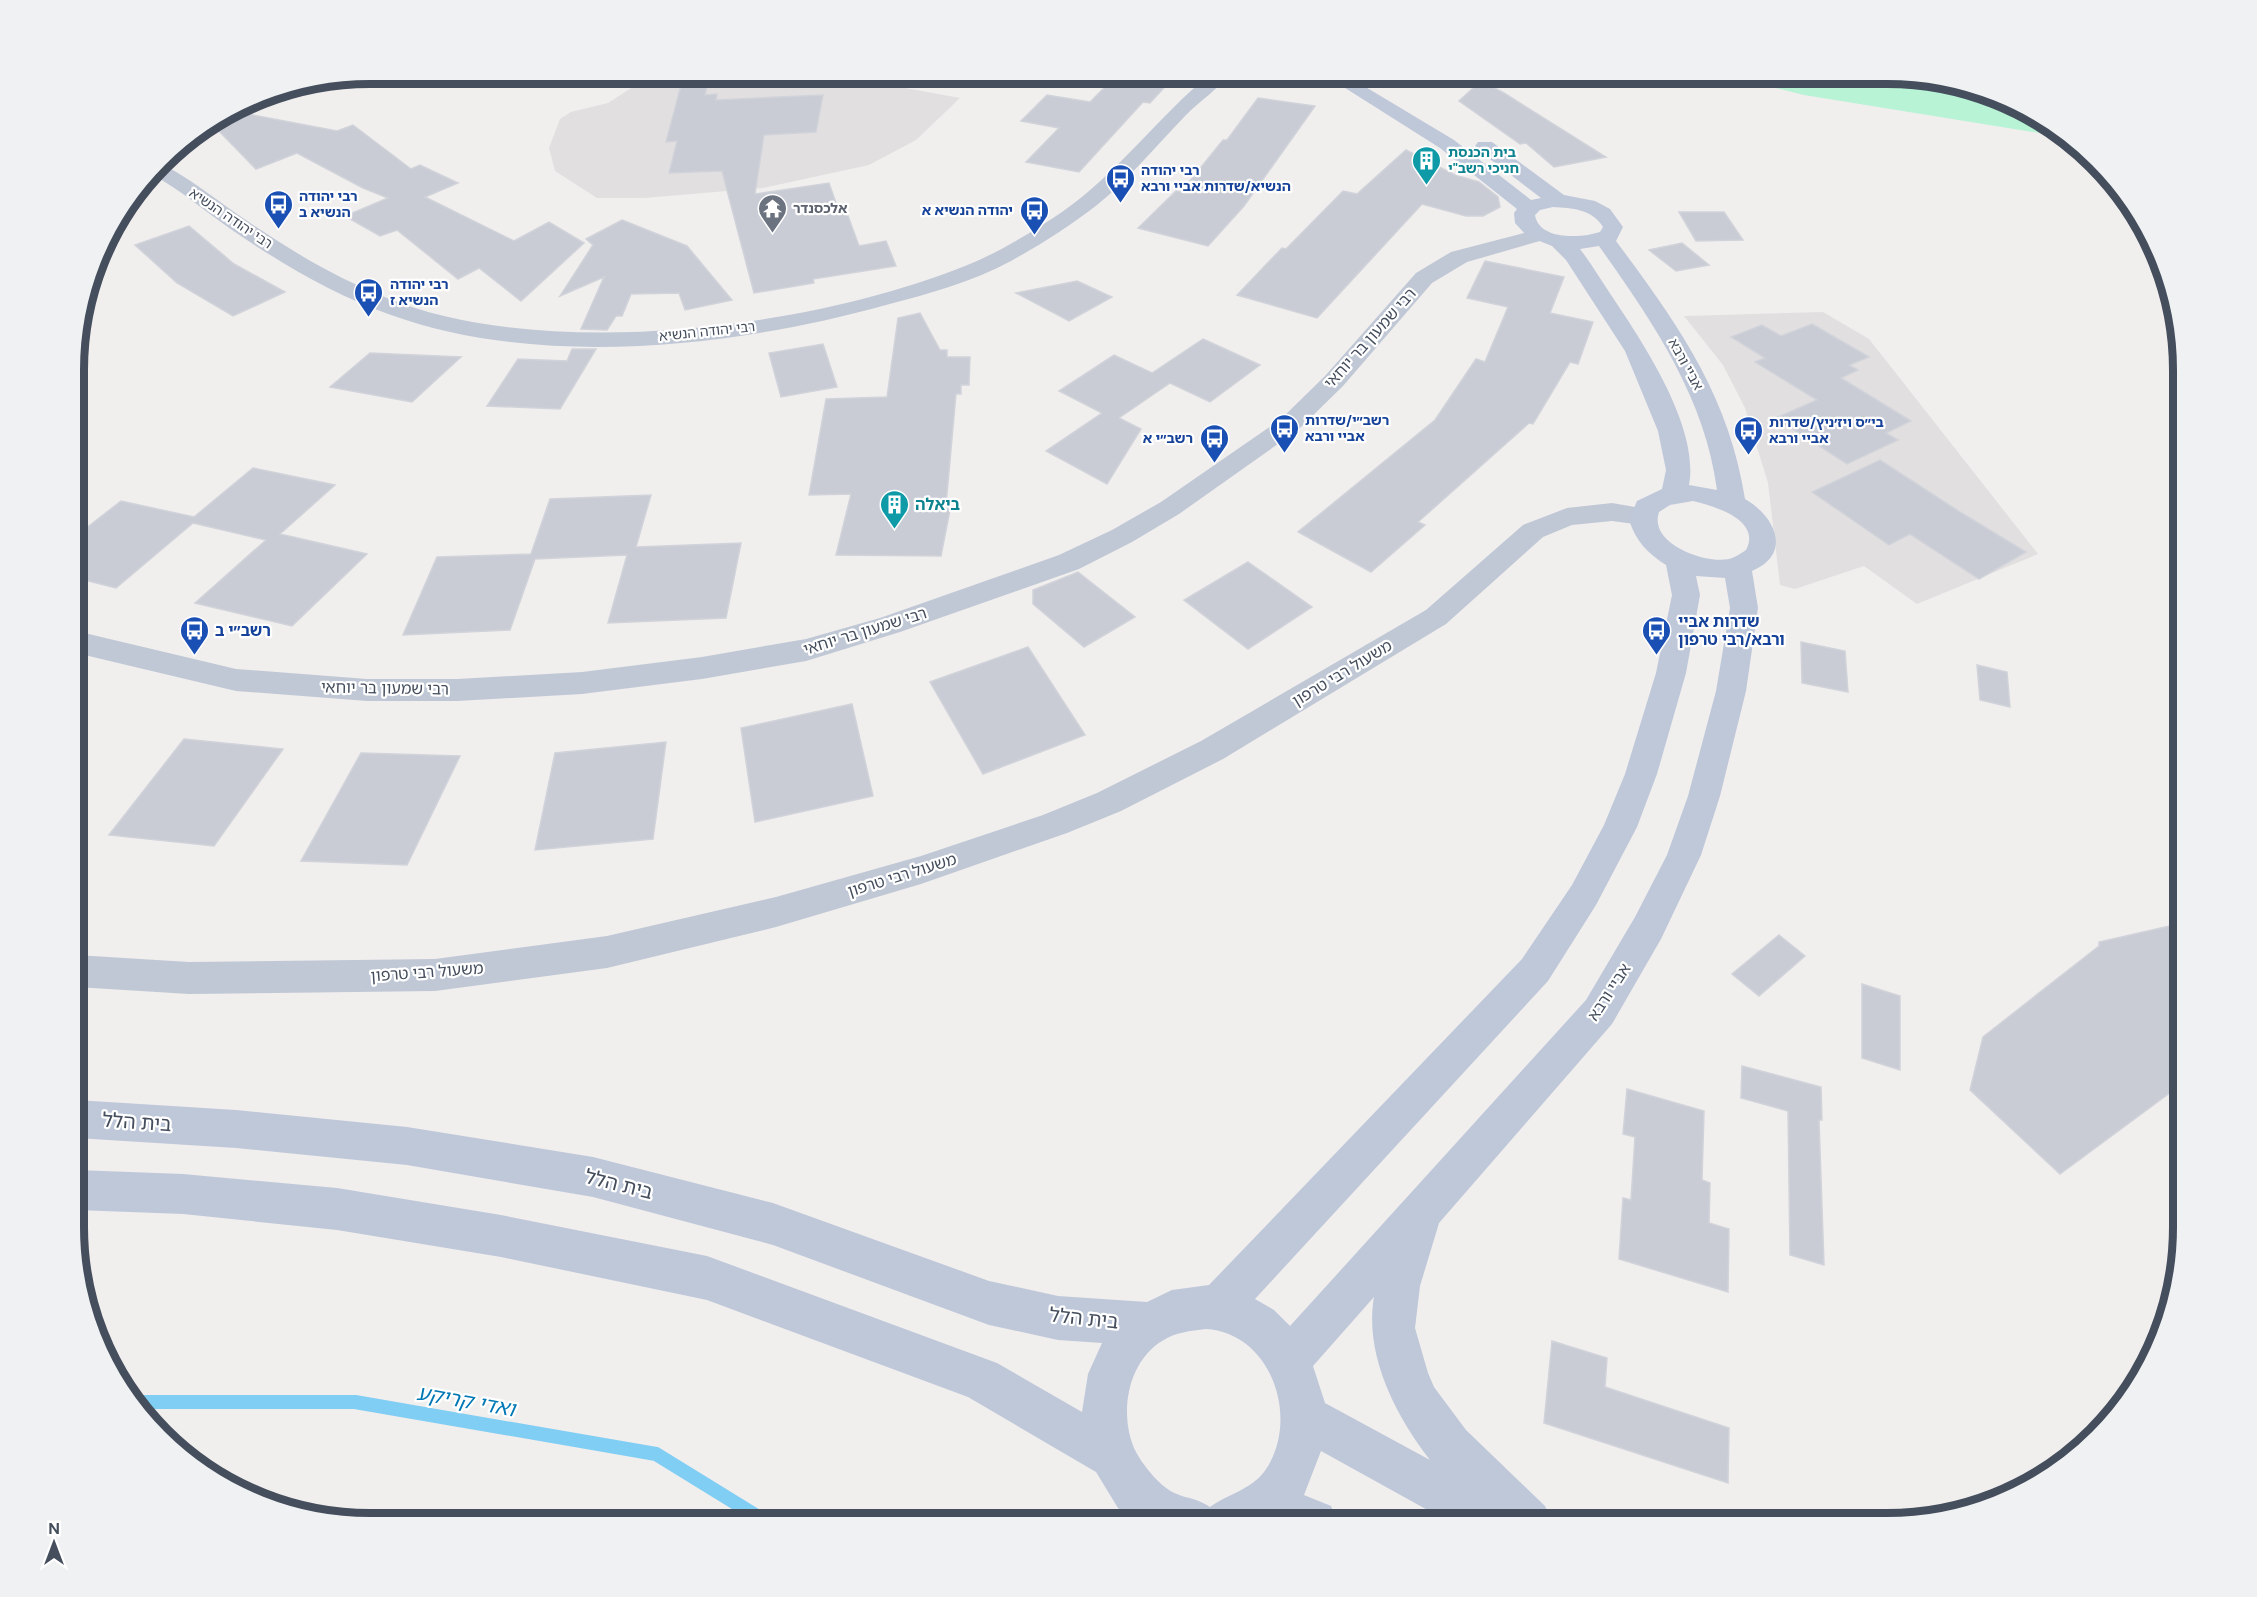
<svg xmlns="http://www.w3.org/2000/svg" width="2257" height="1597" font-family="'DM Sans','Noto Sans Hebrew',sans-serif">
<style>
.education{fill:#e2dfe0}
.green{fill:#b8f3d6}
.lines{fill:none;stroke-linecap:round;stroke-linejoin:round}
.stream{stroke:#81cef4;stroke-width:14}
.building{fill:#c9ccd4;stroke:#d1d3da;stroke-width:1.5}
.street{fill:#c0c8d5;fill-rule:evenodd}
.secondary{fill:#bfc8d9;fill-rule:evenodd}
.labels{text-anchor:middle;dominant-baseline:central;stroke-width:4.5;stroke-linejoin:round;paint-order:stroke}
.far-culture-label{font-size:14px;font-weight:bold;fill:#0d838f;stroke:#fff;text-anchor:start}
.far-transit-label{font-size:14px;font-weight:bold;fill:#164399;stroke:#fff;text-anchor:start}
.far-worship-label{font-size:14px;font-weight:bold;fill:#5b616d;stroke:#fff;text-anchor:start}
.far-street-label{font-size:14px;fill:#454e5d;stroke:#fff}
.street-label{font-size:16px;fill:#454e5d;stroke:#fff}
.culture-label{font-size:16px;font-weight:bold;fill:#0d838f;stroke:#fff;text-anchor:start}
.transit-label{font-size:16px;font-weight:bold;fill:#164399;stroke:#fff;text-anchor:start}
.near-street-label{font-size:20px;fill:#454e5d;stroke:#fff}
.near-water-label{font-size:21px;font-style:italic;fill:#0078b5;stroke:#fff}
.rim{fill:none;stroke:#454e5d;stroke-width:8}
</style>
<rect width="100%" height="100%" fill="#f1eeee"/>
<path class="education" d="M774,74H887L872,82L960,98L916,140L869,165L763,188L644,198H597L555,171L549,148L560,119L571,112L608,103L639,83Z
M1823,312L1869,339L2038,554L1917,604L1864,566L1795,589L1780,585L1768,483L1745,408L1723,365L1684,316Z"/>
<path class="green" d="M1719,74H1906L1983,89L2070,138L1804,95Z"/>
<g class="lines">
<path class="stream" d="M136,1402H355L656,1454L768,1523"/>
</g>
<path class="building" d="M684,74H710L705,95L717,94L716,100L823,95L816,132L764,135L755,194L829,183L840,214L847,213L859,246L886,241L896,266L813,279L814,283L754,293L722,171L669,173L677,141L666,142Z
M1118,74H1147L1173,78L1150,103L1143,102L1079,172L1026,162L1059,128L1021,121L1047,95L1090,102Z
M1481,81L1504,93L1606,157L1554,167L1526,143L1520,144L1459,101Z
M1258,98L1315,106L1244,206L1208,246L1138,228L1176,191L1181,192L1223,140H1227Z
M232,111L337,131L353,125L411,169L420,165L458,183L425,197L514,241L549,222L584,243L521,301L479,268L458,279L397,230L380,236L345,216L388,198L363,188L297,153L256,169L212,124Z
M1406,150L1455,175L1479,182L1498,197L1500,207L1483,216H1466L1422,204L1317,318L1237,295L1282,248L1286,249L1343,191L1357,194Z
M1679,212H1724L1743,240L1696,241Z
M622,220L687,246L732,300L685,310L679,293L631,294L622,316H616L607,330L581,329L604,277L560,296L593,245L586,239Z
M189,226L234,264L285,292L233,316L177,283L135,245Z
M1682,243L1709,265L1676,271L1649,250Z
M1485,261L1564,277L1550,313L1593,322L1578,364L1570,362L1533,424L1529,423L1418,522L1425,525L1371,572L1298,532L1435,420L1476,359L1485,362L1508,307L1467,298Z
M1077,281L1112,297L1069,321L1016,293Z
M920,313L940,350H947V357H970L969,385H961V394H956L946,505H951L941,556L836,555L851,494L809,495L826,399L887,397L898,318Z
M1812,324L1869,357L1849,365L1858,370L1841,378L1911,421L1886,433L1898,440L1847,464L1776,418L1817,400L1755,362L1765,358L1731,337L1762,325L1781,336Z
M1203,339L1260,365L1210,402L1170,383L1119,418L1141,429L1107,484L1046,451L1102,413L1059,391L1114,355L1152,373Z
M823,344L837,387L781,397L769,353Z
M572,349H596L560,409L487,406L518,359L567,361Z
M370,353L461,357L412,402L330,387Z
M1880,460L1960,512L2026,552L1979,579L1910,534L1889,545L1812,492Z
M253,468L335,485L280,534L367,554L292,626L195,603L266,540L193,523L116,588L76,578V536L121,501L194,517Z
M651,495L636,547L741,543L726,618L608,623L627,555L535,559L510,630L403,635L437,557L531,554L550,499Z
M1248,562L1312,607L1248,649L1184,600Z
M1078,572L1135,617L1084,647L1033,604V590Z
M1801,642L1845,651L1848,692L1802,683Z
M1028,647L1085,735L983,774L930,682Z
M1977,665L2007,672L2010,707L1980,700Z
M852,704L873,796L755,822L741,728Z
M184,739L283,749L214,846L109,835Z
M666,742L653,839L535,850L555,753Z
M361,753L460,756L407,865L301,861Z
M2183,923V1083L2060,1174L1970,1090L1983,1037L2099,946V942Z
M1779,935L1805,956L1759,996L1732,974Z
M1862,984L1900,996V1070L1862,1058Z
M1742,1066L1821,1087L1822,1120H1819L1824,1265L1790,1255L1788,1111L1741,1098Z
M1627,1089L1704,1111L1702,1180L1710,1183L1709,1223L1729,1229L1728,1292L1619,1259L1623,1198L1631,1200L1635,1137L1623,1134Z
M1552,1341L1607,1358L1605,1387L1729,1428L1728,1483L1544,1423Z"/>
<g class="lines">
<path class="street" d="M1210,74H1230C1218,89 1200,101 1186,115C1157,145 1129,179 1097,205C1070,226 1040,245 1011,261C972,282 928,294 886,305C735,347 541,369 391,315C334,295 282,264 232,230C206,212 181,190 153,175L161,165L173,170C197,184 218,201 240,216C286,248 334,277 387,298C547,363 820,328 977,261C1006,248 1035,230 1062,212C1118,173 1158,117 1210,74Z
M1540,229L1547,231L1551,235L1547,239L1467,262L1432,283L1343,386L1299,429L1179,514L1132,542L1079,569L900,632L806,661L702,679L582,694L457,701H367L236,691L76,653V631L236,669L367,679H457L582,672L702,657L806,639L880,618L1059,555L1112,530L1161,502L1281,419L1325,376L1416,273L1451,252Z
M1612,503L1652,510L1656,516L1652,522L1642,525L1612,521L1572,525L1543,537L1446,624L1223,759L1121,811L1067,833L921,884L776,927L607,968L435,991L189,994L76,987V955L189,962L435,959L607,936L776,897L921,856L1043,815L1097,793L1201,741L1426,610L1523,525L1567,508Z"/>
<path class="secondary" d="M1323,74H1344L1454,140L1531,200L1541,198L1478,150L1475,146L1478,142H1492L1564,195L1595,201L1610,209L1623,227L1616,241C1677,323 1729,395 1745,499C1775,516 1793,554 1752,571L1758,608L1746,691L1720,796L1701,855L1661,939L1612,1024L1439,1223L1420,1286L1415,1328L1428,1373L1434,1387L1466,1430L1545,1506L1552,1523H1451L1321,1451L1304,1495L1331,1506L1338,1523H1133L1118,1508L1096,1472L968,1397L707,1300L501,1257L337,1230L183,1214L76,1210V1170L183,1174L337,1188L501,1215L707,1256L997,1363L1082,1412L1088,1374L1102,1343L1058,1340L989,1325L773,1245L593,1197L407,1165L236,1148L76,1138V1100L236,1110L407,1127L593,1157L773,1203L989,1281L1058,1296L1147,1302L1172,1290L1209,1285L1522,959L1572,885L1604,825L1625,774L1656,673L1672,595L1666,565C1647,553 1636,541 1629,520L1637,501L1662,489L1666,470L1658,431L1625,351L1566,260L1552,246L1527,236L1515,223L1514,213L1517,209L1440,148ZM1553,207C1572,208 1592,209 1603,227L1600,232C1582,238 1539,241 1535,215L1540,210ZM1599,246C1652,321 1705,397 1717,490L1689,485C1700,427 1642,341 1611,295C1601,280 1591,263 1580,249ZM1693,501C1714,506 1762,520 1746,550C1740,554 1736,557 1729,559C1704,564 1648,543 1659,512L1670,505ZM1696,576L1725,578L1730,608L1716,691L1688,796L1667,855L1635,917L1586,1000L1290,1326L1274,1310L1255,1299L1548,981L1596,905L1637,827L1657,774L1686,673L1700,595ZM1374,1297C1364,1354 1395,1415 1430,1460L1325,1403L1313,1366ZM1206,1329C1273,1333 1301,1422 1264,1472C1250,1490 1228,1494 1210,1507C1191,1494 1178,1501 1158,1481C1149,1472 1139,1459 1134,1448C1119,1412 1128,1362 1162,1341C1176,1332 1190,1331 1206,1329Z"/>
</g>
<defs>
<symbol id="building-pin" viewBox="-11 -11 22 30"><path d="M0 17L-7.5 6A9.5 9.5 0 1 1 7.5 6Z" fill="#0f9aa8" stroke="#fff"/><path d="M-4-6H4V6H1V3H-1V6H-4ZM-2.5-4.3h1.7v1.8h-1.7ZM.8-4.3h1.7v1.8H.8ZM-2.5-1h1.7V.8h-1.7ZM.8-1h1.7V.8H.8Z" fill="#fff"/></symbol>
<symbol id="bus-pin" viewBox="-11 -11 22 30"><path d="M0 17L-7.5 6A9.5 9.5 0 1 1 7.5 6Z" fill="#1a4fb4" stroke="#fff"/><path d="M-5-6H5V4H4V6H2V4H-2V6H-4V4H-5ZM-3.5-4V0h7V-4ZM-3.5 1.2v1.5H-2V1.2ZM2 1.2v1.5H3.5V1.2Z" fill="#fff"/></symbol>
<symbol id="temple-pin" viewBox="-11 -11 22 30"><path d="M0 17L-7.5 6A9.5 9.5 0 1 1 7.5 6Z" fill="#6b7280" stroke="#fff"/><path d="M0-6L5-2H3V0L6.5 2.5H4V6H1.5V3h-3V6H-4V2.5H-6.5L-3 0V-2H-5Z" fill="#fff"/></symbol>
</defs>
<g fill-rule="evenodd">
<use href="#building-pin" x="1410" y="144" width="33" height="45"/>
<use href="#bus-pin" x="1104" y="162" width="33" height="45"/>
<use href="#bus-pin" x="262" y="188" width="33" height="45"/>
<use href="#temple-pin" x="756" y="192" width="33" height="45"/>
<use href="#bus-pin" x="1018" y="194" width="33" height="45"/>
<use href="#bus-pin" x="352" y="276" width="33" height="45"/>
<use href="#bus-pin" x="1268" y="412" width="33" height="45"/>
<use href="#bus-pin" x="1732" y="414" width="33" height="45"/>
<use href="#bus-pin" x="1198" y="422" width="33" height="45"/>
<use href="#building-pin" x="878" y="488" width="33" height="45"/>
<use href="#bus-pin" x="178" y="614" width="33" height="45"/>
<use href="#bus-pin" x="1640" y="614" width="33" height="45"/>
</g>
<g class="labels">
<g class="far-culture-label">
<text x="1448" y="152">בית הכנסת<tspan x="1448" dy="16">חניכי רשב"י</tspan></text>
</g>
<g class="far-transit-label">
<text x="1141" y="170">רבי יהודה<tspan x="1141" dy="16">הנשיא/שדרות אביי ורבא</tspan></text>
<text x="299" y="196">רבי יהודה<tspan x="299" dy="16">הנשיא ב</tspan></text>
<text x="1013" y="210" text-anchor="end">יהודה הנשיא א</text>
<text x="390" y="284">רבי יהודה<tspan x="390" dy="16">הנשיא ז</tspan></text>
<text x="1305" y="420">רשב״י/שדרות<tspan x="1305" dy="16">אביי ורבא</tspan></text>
<text x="1769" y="422">בי״ס ויז׳ניץ/שדרות<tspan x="1769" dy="16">אביי ורבא</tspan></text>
<text x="1193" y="438" text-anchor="end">רשב״י א</text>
</g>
<g class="far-worship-label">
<text x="793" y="208">אלכסנדר</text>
</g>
<g class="far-street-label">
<text transform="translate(231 218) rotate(34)">רבי יהודה הנשיא</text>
<text transform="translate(707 331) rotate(-6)">רבי יהודה הנשיא</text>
<text transform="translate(1686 364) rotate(61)">אביי ורבא</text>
</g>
<g class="street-label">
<text transform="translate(1370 338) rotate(-48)">רבי שמעון בר יוחאי</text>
<text transform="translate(865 631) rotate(-17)">רבי שמעון בר יוחאי</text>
<text transform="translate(1342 673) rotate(-31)">משעול רבי טרפון</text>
<text transform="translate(385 688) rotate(1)">רבי שמעון בר יוחאי</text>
<text transform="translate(902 875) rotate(-17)">משעול רבי טרפון</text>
<text transform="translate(427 972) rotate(-4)">משעול רבי טרפון</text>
<text transform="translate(1609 992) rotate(-57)">אביי ורבא</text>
</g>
<g class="culture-label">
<text x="915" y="504">ביאלה</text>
</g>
<g class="transit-label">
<text x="1678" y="621">שדרות אביי<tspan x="1678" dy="18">ורבא/רבי טרפון</tspan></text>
<text x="215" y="630">רשב״י ב</text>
</g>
<g class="near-street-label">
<text transform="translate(137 1122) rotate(4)">בית הלל</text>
<text transform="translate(619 1184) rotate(14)">בית הלל</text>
<text transform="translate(1084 1318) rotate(6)">בית הלל</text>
</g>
<g class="near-water-label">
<text transform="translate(466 1401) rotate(10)">ואדי קריקע</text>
</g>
</g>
<path d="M0 0H2257V1597H0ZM370 84H1887A286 286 0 0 1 2173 370V1227A286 286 0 0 1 1887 1513H370A286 286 0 0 1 84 1227V370A286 286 0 0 1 370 84Z" fill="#f0f1f2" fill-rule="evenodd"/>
<path class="rim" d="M370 84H1887A286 286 0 0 1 2173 370V1227A286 286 0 0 1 1887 1513H370A286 286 0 0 1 84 1227V370A286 286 0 0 1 370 84Z"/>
<g transform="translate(54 1543)" stroke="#ffffff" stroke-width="4.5" paint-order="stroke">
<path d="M0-4.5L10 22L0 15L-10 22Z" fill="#454e5d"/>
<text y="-9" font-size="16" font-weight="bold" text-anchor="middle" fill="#454e5d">N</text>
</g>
</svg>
